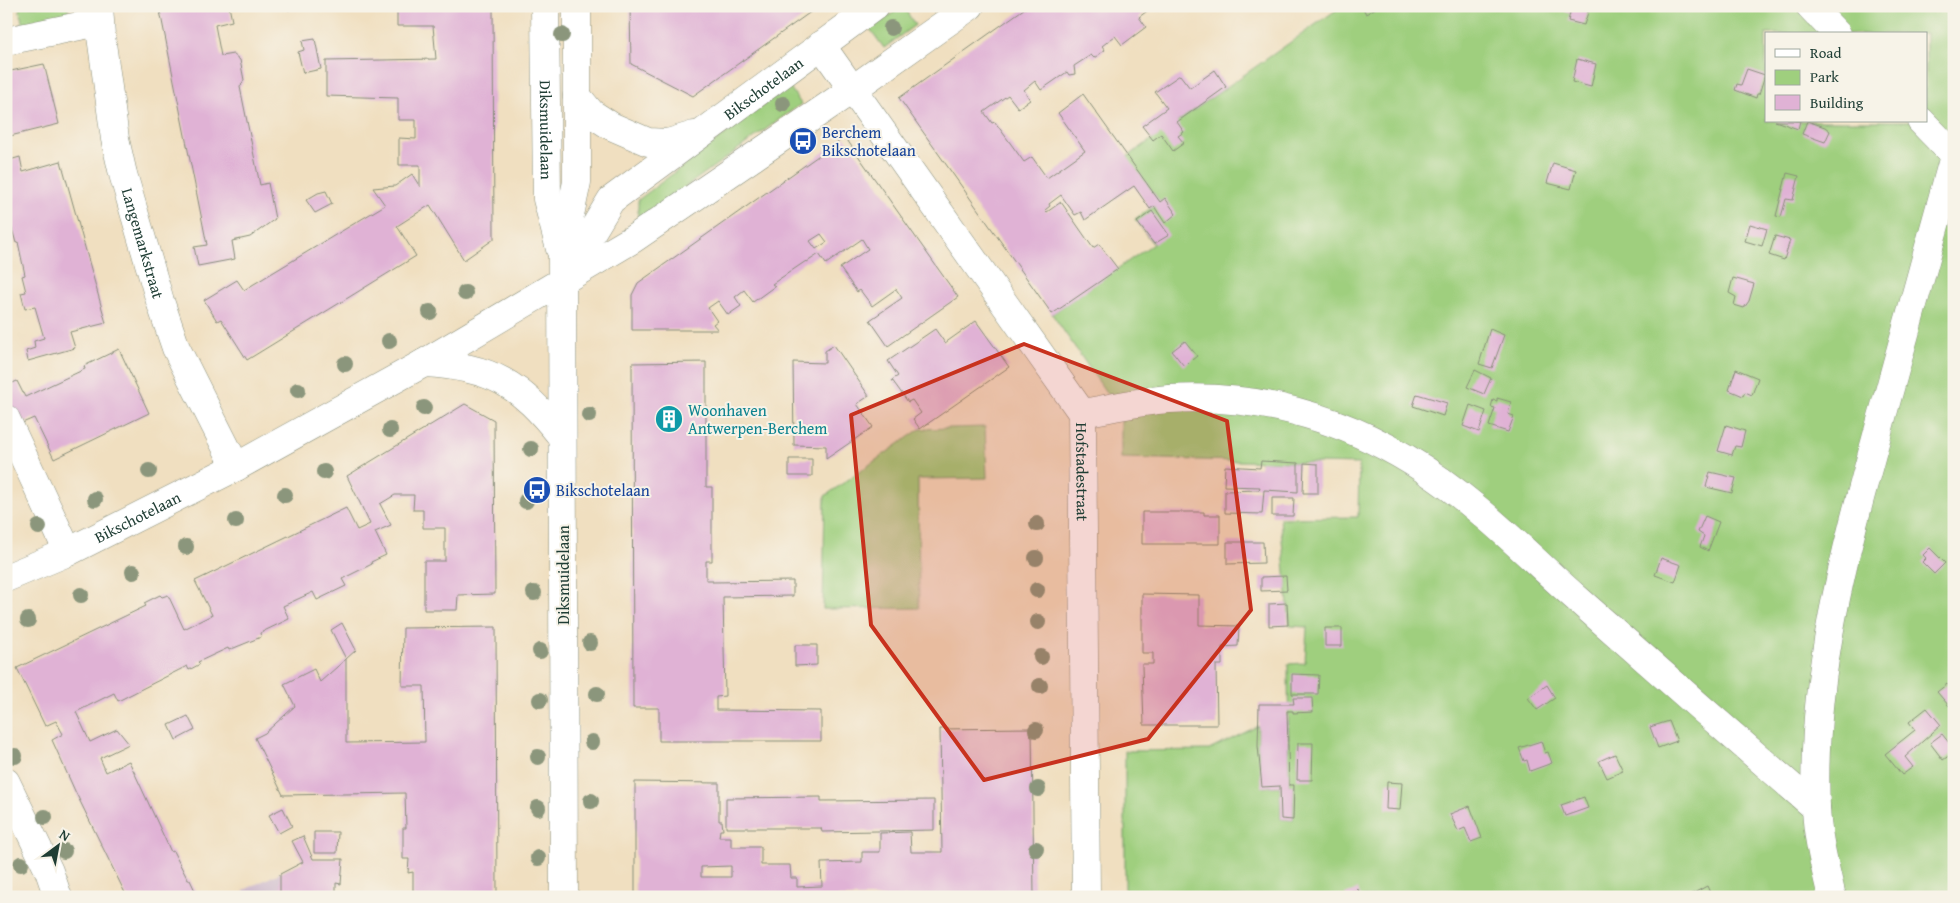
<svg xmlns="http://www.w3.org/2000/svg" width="1960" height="903" font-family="'Gentium Book Plus',serif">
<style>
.industrial{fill:#d0bdce}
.green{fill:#9fcf7e;stroke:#5f8659;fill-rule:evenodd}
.building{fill:#e0b2d5;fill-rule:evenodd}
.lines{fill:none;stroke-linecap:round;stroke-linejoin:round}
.minor-casing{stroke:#888e7a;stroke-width:29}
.minor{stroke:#fff;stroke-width:28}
.tree{fill:#8b967b}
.marked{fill:#c8321e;fill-opacity:0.2;stroke:#c8321e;stroke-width:4;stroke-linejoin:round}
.labels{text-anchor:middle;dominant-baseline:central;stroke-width:4;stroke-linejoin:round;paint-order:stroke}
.street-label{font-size:16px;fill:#1f3d34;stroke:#f7f3e8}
.transit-label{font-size:16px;fill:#164399;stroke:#f7f3e8;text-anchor:start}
.culture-label{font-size:16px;fill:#0d838f;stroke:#f7f3e8;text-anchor:start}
</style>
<rect width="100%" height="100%" fill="#f7f3e8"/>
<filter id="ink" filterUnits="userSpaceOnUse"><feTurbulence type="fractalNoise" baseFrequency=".02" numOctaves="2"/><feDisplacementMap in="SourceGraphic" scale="10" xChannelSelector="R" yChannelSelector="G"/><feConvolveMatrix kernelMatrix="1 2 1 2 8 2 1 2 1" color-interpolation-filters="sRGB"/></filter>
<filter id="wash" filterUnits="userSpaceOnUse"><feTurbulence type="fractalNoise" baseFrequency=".0096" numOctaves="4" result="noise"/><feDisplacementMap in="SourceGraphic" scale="20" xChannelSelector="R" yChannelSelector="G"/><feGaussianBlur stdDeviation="1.12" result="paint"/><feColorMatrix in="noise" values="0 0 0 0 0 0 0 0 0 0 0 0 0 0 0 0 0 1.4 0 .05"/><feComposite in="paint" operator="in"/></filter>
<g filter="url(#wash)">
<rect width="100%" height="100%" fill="#f0dfc0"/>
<path class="industrial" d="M313,857V897H245L244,890Z"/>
<path class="green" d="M19,6H68V17L23,27Z
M903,6L915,25L884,48L870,29Z
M1342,6H1954V897H1125V751L1209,750L1258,726V746L1263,787L1280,786L1281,819L1293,820L1294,786L1289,785L1288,664L1305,663L1307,627L1290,626L1280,518L1358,517L1359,464L1121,458V414L1052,314L1153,244L1135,219L1160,202L1127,157ZM1766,34H1926V121H1766Z
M789,86L801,104L638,221V200Z
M985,427L987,478L918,479L919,608L823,609L825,496L920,429Z"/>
<g id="blocks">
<path class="building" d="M159,6H229L232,21L215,25L221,56L233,54L240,60L244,80L240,87L260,185L268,183L275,219L250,237L232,241L235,259L198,266L194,247L207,245Z
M288,6H304V7L288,10Z
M397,6H493L494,239L464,260L430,205L397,226L416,256L247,360L221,319L217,321L204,300L237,280L244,290L385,205L373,188L395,186L412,174L420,187V165H399V138L416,139V120H398V98L326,96V61L436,59L433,26H397Z
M630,6H819L693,96L631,64Z
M1028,6H1154L1139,17L1146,27L1122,45L1115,36L1102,46L1105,50L1094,58L1091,55L1074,66L1075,74L1069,75L1067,72L1041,90L1035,81L1024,90L1030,100L1018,108L1008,95L984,112L992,123L995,122L1024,162L1032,157L1047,178L1085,151L1058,113L1083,94L1160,202L1165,198L1176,214L1165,223L1154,206L1150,209L1134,186L1085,220L1081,212L1075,215L1061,195L1049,204L1050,206L1045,210L1047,212L1061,202L1093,248L1099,244L1118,269L1052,314L899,98Z
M1362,6H1379L1366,14Z
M1566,6H1590L1584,25L1568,21L1570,13L1565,12Z
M315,39L321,69L303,73L298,52L304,50L302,41Z
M1577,59L1596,64L1591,87L1572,82Z
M44,64L59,124L6,137V72Z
M1747,69L1765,75L1759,94H1757L1756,98L1735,90L1737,84L1741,85Z
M1215,70L1226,87L1177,122L1184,132L1178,136L1184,143L1173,151L1161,134L1153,140L1142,126L1167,108L1155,92L1180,75L1190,88Z
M1775,121H1800L1798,129Z
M1807,121L1825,127L1830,131L1825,142L1802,134Z
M845,137L958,297L888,346L870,320L902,298L896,289L872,306L860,290L857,292L840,268L868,249L862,239L826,264L819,254L807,262L806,261L772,284L775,286L753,302L744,290L735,297L741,306L728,315L718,301L708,308L717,321L713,324L718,330H632V295L638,283ZM821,234L827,242L816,249L810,241Z
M20,157L23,172L61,161L106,323L70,332L75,348L28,361L26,351L35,348L34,341L44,338L35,307L25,309L21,293L26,292L22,276L25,275L18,242L16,243L7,211L9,210L6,199V161Z
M1553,163L1576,170L1571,189L1547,183Z
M1787,173L1799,176L1793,200L1786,199L1781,217L1776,216Z
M326,191L332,204L315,213L306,200L318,193Z
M1152,211L1169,235L1154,244L1137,222Z
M1750,224L1767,229L1762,246L1745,241Z
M1775,236L1790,240L1784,260L1769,255Z
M1733,278L1754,284L1749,301L1744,308L1734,305L1736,297L1729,293Z
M976,321L1009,367L920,429L913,419L921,413L912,400L908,402L892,380L898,376L888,361L935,329L945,343Z
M1490,329L1504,335L1492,368L1479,364Z
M1185,341L1197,356L1184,366L1172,351Z
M834,345L869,396L857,404L873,427L826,459V446L794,445L793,362L825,363V351Z
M119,349L149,413L54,459L34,418L20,424L6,396V386L17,381L25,397L85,369L84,366Z
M706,362V487H712V561H706V580H712V582L793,581V596L723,597L725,696L716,697V710L821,711V741H659V708H633L632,363Z
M1736,369L1758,378L1752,395L1745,392L1743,396L1729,390Z
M1475,370L1491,378L1484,394L1467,387Z
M1417,394L1447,403L1443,416L1413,406Z
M1497,398L1511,402L1508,414L1514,416L1508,432L1489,426L1495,408L1491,407L1493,400L1497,401Z
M465,404L494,420L495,594L458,595L457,610H424V561H445V528H423V510H413L414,495H395L380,504L391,525L375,532L386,555L371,562L372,564L342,579L346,586L317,600L313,592L283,606L289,619L260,633L261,637L229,650L228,648L198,662L200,664L189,670L187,666L118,701L114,693L76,712L90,742L117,729L129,744L100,758L106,772L129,761L171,852L173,851L188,880H190L198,897H127L75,791L52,740L63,734L56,721L45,726L17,668L146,606L144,603L160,595L162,597L168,595L184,629L212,615L195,581L346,508L357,530L370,524L347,476Z
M1470,405L1486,411L1479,432L1463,426Z
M1726,425L1745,431L1741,447L1735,446L1732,455L1718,451Z
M789,459H812V476H789Z
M1261,461L1298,463V492L1264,490L1262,514L1225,513V491L1259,490L1260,487L1224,486L1225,466L1260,468Z
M1304,463L1318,464V493H1303Z
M1710,472L1736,478L1732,493L1706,487Z
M1272,498H1294L1293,516H1272Z
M1142,512H1204V515H1220V544H1142Z
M1705,516L1719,522L1708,551L1700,547L1704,536L1698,532Z
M1227,542H1263L1264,563L1227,564Z
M1930,548L1945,563L1934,574L1922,562L1926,558L1923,555Z
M1661,558L1681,565L1675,582L1655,575Z
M1286,576L1287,590L1261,591V577Z
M1142,594L1199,595V625L1239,626L1238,646L1222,647V665H1216L1217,725H1144L1142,666V664H1153V653H1142Z
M1287,603L1288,625L1269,626V604Z
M342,623L356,650L346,659V743L425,742L424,686H402L403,628L496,627L497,897H413V872L408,873L409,859H403V828H406L405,793L283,795L255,738L265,733L295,706L284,684L314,669L320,682L346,659L331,630Z
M1325,628H1342V646H1325Z
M795,645H817V665L795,666Z
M1292,674L1319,675L1318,694H1292Z
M1954,682V702L1949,706L1937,692L1947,684L1949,686Z
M1547,685L1555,698L1537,710L1528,698Z
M1293,698H1312L1313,712L1293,713V711H1287L1289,785H1294L1293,820L1281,819L1280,786L1262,787L1258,746L1259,704H1294Z
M1927,708L1941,725L1905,757L1913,767L1902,775L1885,754L1915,730L1909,722Z
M188,716L195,730L176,740L169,725Z
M1669,721L1677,741L1658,748L1650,727Z
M1032,728L1034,897H635V782L719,783V821H722L723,830H720L719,837H731V847H761V865H790L791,878H797V887L822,886L821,863L862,862V852H880V833L910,832L911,852H942L940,729ZM731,866V877H701V867Z
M1942,734L1954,749V752L1943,760L1930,743Z
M1541,741L1545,753L1548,752L1552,763L1530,771L1527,760L1524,761L1519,748Z
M1298,743H1313L1312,780H1297Z
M1615,754L1623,771L1607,778L1599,761Z
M1387,782L1402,783L1400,810L1386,809Z
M821,797V801L934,800V830L822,832L821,828H726V798Z
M1584,797L1588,808L1565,816L1561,805Z
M1470,806L1482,838L1471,842L1465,828L1458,831L1450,814Z
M283,808L292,826L279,833L269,815Z
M314,832H338L337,853H314Z
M303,836L313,859H343L341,884L336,883V893L330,894V897H280V874L303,862L292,841Z
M1707,886L1712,897H1693L1692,894Z
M1358,889L1361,897H1346L1345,894Z"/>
</g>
</g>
<g filter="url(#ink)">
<use href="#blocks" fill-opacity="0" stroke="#888e7a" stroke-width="1"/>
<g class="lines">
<defs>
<g id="minor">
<path id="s1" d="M99,6L101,36L115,139L123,174L160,301L176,348L236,467"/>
<path id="s2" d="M545,6L547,199L560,249"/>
<path d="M1810,6L1837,34"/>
<path d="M6,41L99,22"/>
<path id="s3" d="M821,45L1082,413L1086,897"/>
<path d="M577,96L591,113L611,126L648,142L668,143L694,135"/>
<path d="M1921,121L1954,155"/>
<path id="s4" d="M564,278L611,200L875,6"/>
<path d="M424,363C493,367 519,383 562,437"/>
<path d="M1082,413C1111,408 1140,401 1169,399C1285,392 1388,434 1476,508C1510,536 1541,567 1574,596C1654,667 1735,738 1816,808"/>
<path d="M6,419L68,552"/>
<path id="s5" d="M6,578L68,552L236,467L424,363L633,239L853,89L970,6"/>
<path d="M6,782L49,871L58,897"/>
<path d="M564,897L562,252L577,182V6"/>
<path d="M1832,897C1825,867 1817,837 1816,807C1810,678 1845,552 1879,428C1904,338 1929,247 1954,156"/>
</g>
</defs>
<use href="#minor" class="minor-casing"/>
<use href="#minor" class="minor"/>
</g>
<g class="tree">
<circle cx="891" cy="28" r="8"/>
<circle cx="562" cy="35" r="8"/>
<circle cx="783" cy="104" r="8"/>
<circle cx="465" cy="293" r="8"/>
<circle cx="430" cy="312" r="8"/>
<circle cx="389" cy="341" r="8"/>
<circle cx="345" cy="364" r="8"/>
<circle cx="298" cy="390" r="8"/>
<circle cx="424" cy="408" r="8"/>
<circle cx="589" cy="415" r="8"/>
<circle cx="390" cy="430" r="8"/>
<circle cx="531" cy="449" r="8"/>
<circle cx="149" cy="471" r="8"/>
<circle cx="324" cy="472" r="8"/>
<circle cx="285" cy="495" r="8"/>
<circle cx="95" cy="499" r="8"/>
<circle cx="526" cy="501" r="8"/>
<circle cx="236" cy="521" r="8"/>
<circle cx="1037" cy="524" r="8"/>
<circle cx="39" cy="527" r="8"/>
<circle cx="186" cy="547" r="8"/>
<circle cx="1036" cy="558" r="8"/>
<circle cx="133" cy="572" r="8"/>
<circle cx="1037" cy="590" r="8"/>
<circle cx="534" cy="593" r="8"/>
<circle cx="81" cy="595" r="8"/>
<circle cx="28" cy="620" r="8"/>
<circle cx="1038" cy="622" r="8"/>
<circle cx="590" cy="643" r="8"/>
<circle cx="540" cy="651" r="8"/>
<circle cx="1041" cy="657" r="8"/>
<circle cx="1040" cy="686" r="8"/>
<circle cx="597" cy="694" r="8"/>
<circle cx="540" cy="700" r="8"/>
<circle cx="1036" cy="730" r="8"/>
<circle cx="592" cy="742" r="8"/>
<circle cx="15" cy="756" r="8"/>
<circle cx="538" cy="757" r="8"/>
<circle cx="1038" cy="789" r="8"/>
<circle cx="591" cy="801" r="8"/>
<circle cx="538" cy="808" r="8"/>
<circle cx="45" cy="817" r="8"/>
<circle cx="1036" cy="849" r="8"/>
<circle cx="64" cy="851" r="8"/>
<circle cx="538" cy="858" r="8"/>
<circle cx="21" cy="864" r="8"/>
</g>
</g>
<path class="marked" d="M1024,344L1227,421L1251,610L1148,739L984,780L871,625L851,415Z"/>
<defs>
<symbol id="bus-disc" viewBox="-11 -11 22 22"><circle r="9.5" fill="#1a4fb4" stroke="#f7f3e8"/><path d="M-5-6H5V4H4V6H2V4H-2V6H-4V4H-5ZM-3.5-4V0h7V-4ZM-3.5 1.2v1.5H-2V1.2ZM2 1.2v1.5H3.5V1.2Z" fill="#fff"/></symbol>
<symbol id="building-disc" viewBox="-11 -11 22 22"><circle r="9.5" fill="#0f9aa8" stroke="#f7f3e8"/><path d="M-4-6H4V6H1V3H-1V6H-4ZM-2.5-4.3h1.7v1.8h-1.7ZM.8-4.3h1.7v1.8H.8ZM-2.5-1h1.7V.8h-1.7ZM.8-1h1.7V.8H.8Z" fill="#fff"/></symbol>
</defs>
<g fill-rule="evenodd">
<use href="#bus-disc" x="787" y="125" width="32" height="32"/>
<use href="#building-disc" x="653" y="403" width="32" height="32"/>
<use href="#bus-disc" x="521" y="474" width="32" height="32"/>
</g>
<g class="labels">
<g class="street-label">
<text stroke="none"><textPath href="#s4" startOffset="280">Bikschotelaan</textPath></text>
<text stroke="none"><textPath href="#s2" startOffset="124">Diksmuidelaan</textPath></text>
<text stroke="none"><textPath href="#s1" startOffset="242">Langemarkstraat</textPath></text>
<text stroke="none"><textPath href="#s3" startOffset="510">Hofstadestraat</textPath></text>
<text stroke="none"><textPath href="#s5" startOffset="145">Bikschotelaan</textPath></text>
<text transform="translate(563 575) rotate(-90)">Diksmuidelaan</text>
</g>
<g class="transit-label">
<text x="822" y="132">Berchem<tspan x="822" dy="18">Bikschotelaan</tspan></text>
<text x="556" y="490">Bikschotelaan</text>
</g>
<g class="culture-label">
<text x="688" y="410">Woonhaven<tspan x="688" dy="18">Antwerpen-Berchem</tspan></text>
</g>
</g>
<rect width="1960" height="903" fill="none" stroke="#f7f3e8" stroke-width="25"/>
<rect x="1765" y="32" width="162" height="90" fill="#f7f3e8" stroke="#a1aaa0"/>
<rect x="1775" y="49" width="25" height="8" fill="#ffffff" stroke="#a1aaa0"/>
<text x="1810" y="58" font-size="15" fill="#1f3d34">Road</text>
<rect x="1775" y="70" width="25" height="15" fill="#9fcf7e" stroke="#a1aaa0"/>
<text x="1810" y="82" font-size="15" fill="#1f3d34">Park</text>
<rect x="1775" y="95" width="25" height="15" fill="#e0b2d5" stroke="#a1aaa0"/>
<text x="1810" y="108" font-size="15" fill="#1f3d34">Building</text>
<g transform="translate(58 846) rotate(32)" stroke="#f7f3e8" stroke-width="4" paint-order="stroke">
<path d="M0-4L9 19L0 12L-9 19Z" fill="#1f3d34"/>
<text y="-8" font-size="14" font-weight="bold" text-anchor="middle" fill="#1f3d34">N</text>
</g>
</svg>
